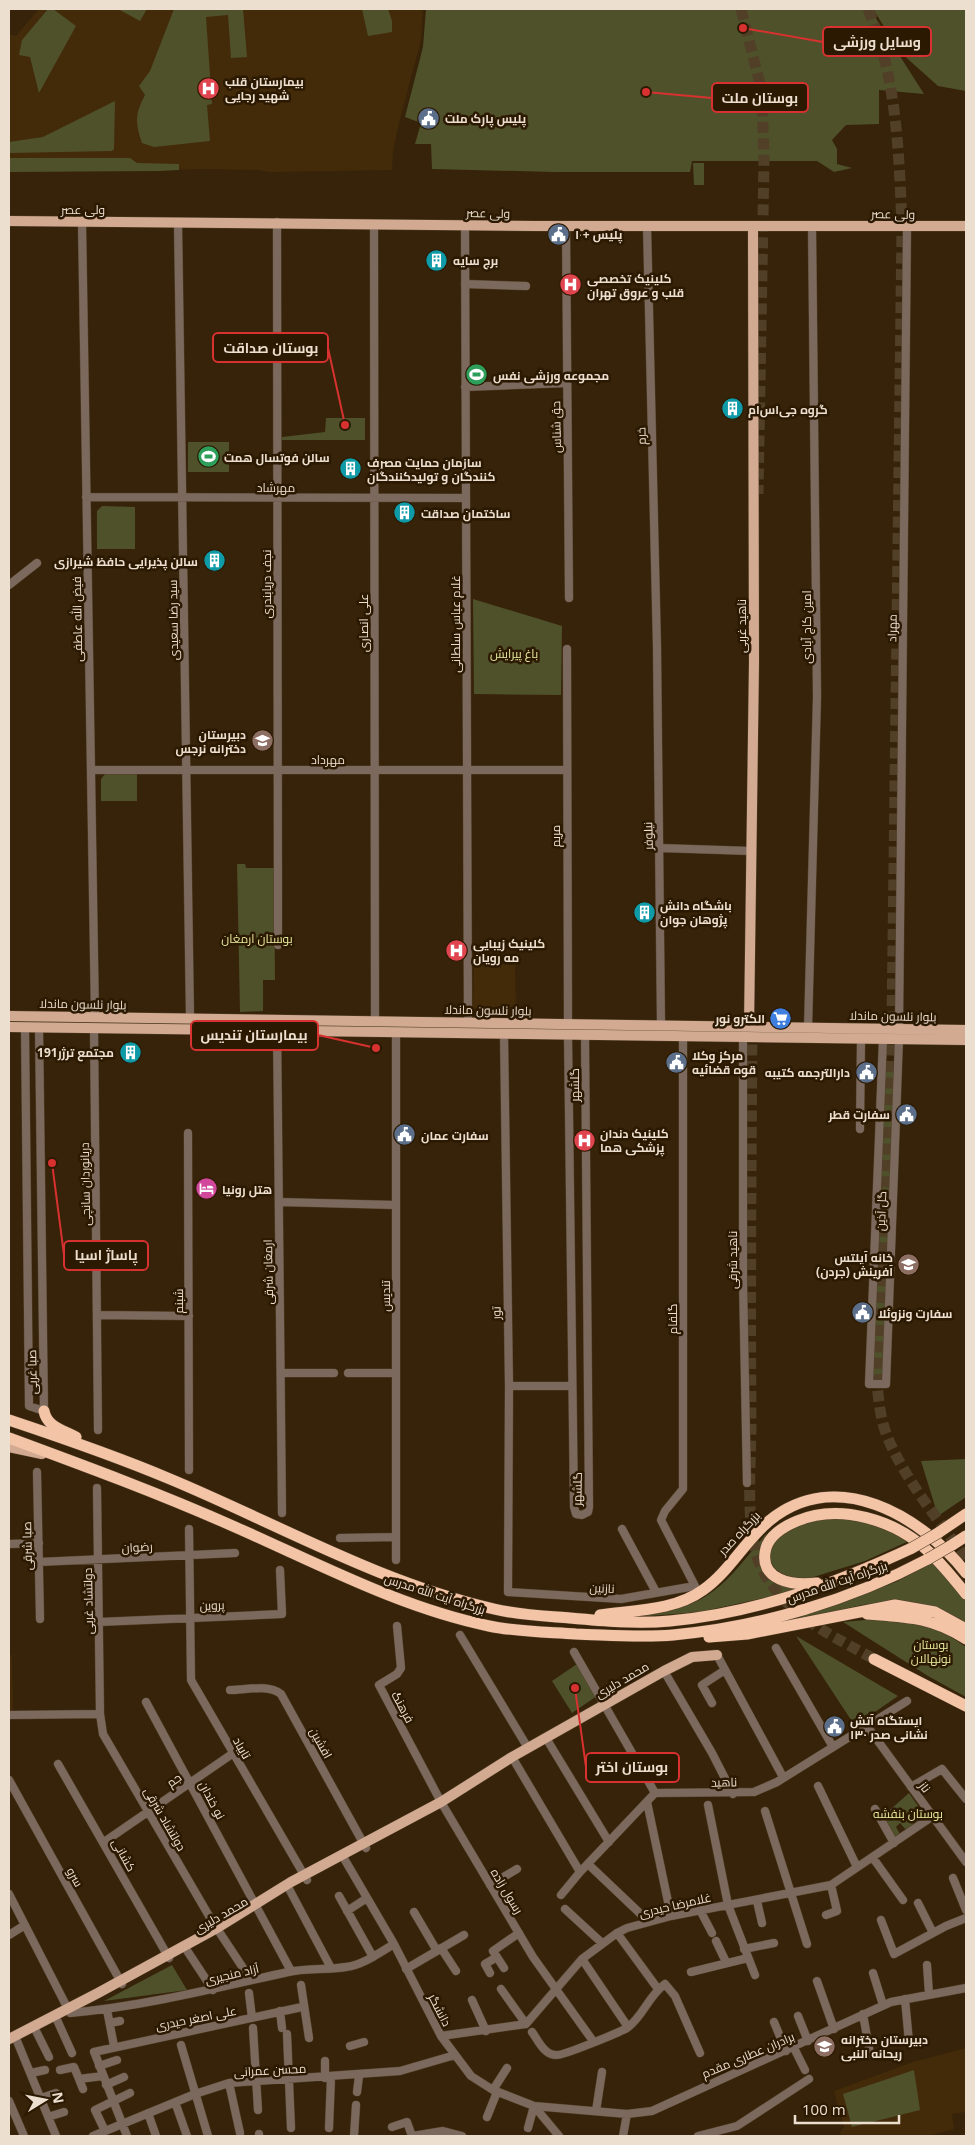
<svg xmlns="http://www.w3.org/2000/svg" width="975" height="2145" font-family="'Open Sans',Cairo,sans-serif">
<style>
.built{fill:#432b09}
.green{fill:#4f512b}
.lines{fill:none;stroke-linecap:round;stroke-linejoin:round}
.highway-tunnel{stroke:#513f27;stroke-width:11;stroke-dasharray:11 5.5;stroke-linecap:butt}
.minor-casing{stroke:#534129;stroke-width:9}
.major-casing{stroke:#534129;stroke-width:11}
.highway-casing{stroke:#534129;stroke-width:12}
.minor{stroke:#7c695d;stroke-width:8}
.major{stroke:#d2aa92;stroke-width:10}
.highway{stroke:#f4c4a7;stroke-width:11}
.highway-bridge-casing{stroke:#534129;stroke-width:12;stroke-linecap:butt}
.highway-bridge{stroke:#f4c4a7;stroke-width:11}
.labels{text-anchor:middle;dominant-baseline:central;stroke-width:5;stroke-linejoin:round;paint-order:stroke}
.poi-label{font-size:12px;font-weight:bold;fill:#ecdfd0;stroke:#2c1901;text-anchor:start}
.street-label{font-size:12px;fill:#ecdfd0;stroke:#2c1901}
.park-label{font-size:12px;fill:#e6eb9e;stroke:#2c1901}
.leader{fill:none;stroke:#d73130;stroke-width:2}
.callout-dot{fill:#d73130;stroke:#2c1901;stroke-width:2}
.callout{fill:#2c1901;stroke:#d73130;stroke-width:2}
.callout-label{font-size:14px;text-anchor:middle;font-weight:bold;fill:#ecdfd0}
</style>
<rect width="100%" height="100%" fill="#362309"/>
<path class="built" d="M39,9H423L421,40L399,123L393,150L392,170L269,172L258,170L207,169L9,172V34L16,36Z
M515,964L516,1015L478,1014L473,1009L474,965Z
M9,1655H12L13,1711H9Z
M966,2048V2112L952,2114L954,2129L927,2136H841L840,2132L844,2127L834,2091L913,2062Z"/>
<path class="green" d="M48,9H53L76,26L39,93L30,57L19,55L22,40Z
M118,9H147L140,21Z
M174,9H243L247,57L231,58L228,15L206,17L212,104L207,105L210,141L154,147L142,143C135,122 135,114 145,95L139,86L150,71Z
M362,9H388L392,21V32L368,36Z
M426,9H870L924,94L879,90V124L846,125L832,140L837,149V164L852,168L834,172L817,161H692L690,172H555L432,169L431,144H415L421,123L405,117L423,47Z
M873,9H966V91L938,86L900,52Z
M115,101L114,149L112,151L9,153V142L43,137Z
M9,158H130L137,163L179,164V170L159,171L9,172Z
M693,163H704V185H694Z
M326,418H365V440H282V437L325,432Z
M188,442H229V472H188Z
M102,506L135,507V549H97V511Z
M473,599L562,626L561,695L474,694Z
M137,773V801H101V779L105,774Z
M237,864H245L246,868H274L275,980H263V1011L240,1012Z
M885,1066H896L883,1378L872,1377Z
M966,1459V1497L938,1516L921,1461Z
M858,1518L911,1540L865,1561L807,1579C773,1580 753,1553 786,1531C807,1516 834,1519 858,1518Z
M767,1533L761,1548L778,1584L801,1590L700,1612L635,1617C660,1613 691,1608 712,1592C734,1576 749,1553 767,1533Z
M935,1561L966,1602V1624L925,1605L896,1601L862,1605L803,1619L747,1628L852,1599L898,1581Z
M888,1618L939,1629L966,1647V1697L928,1676L843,1622Z
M796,1636L898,1696L855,1726Z
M577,1664L597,1696L572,1713L552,1681Z
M909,1793L923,1813V1821L906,1830L900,1823L896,1827L900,1834L894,1837L882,1817Z
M172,1965L187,1990L104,2001Z
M914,2070L920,2110L852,2127L843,2094Z"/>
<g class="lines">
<path class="highway-tunnel" d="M741,9L762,92L764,160L758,494
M868,9C897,77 899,154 902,227L892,1022L876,1371C878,1393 879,1415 887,1436C905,1480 939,1520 966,1559
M752,1028C751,1160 750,1292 751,1424C751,1463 744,1535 762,1569C786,1615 831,1635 874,1659"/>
<defs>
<path id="minor" d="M82,222L95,1017
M178,222L190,1018
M277,222L278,945
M374,225L375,1021
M465,225L468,1022
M566,226L569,598
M647,226L657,647L661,1025
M465,284L526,286
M465,387L567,383
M86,497L466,498
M9,585L37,563
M567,649L568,1024
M91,770H566
M660,848L751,851
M277,1026L282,1513
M25,1027L29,1406L44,1411L39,1027
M94,1028L98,1430
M808,1028L817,697L812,226
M899,1029L907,227
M396,1032V1560
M504,1034L509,1386L508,1592L621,1599L695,1586L661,1520L665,1511L683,1489V1036
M568,1035L574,1507L576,1514L582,1515L588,1512L589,1507L585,1035
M743,1037V1281L747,1483
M883,1039L869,1384H886L899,1039
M860,1129L861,1039
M188,1133L189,1470
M279,1202L396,1205
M97,1315L189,1316
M281,1373H334
M348,1373H396
M509,1386H572
M37,1472L40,1619
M97,1488L100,1714L103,1734L212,1921L251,1980
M189,1529L191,1680L307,1880
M622,1529L656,1592
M340,1538L396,1537
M9,1544L39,1543
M39,1562L235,1553
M99,1622L282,1614L280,1570
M397,1626L401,1668L397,1674L379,1685L441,1802L533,1957L593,2041
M460,1635L528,1748
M776,1648L833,1747
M574,1652L655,1793
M717,1655L783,1777
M664,1671L712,1753L733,1794
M230,1690C245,1690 268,1684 281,1694L366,1848
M146,1702L291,1971
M712,1703L702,1685L725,1670
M9,1715L100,1714
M867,1726L966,1862
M546,1738L609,1842
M512,1757L580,1872
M58,1764L169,1958
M9,1780L122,1984
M818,1786L857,1867
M911,1787L942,1769L966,1799
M647,1802L671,1916
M708,1805L728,1905L755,1975
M875,1809L894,1843
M765,1811L807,1944
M104,1842L232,1754
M342,1855L394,1944L441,2036L471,2076L493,2090L534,2106L559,2136
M873,1858L903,1900
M588,1864L648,1921
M953,1878L966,1910
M287,1885L331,1968
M490,1885L517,1869
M9,1894L70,2013C145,2006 216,1988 288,1972C307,1968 327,1970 346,1967C363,1965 379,1953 394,1944
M561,1895L580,1872L655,1793L754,1792L777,1782L907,1701
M339,1896L373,1957
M757,1901L762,1923
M918,1903L933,1933
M565,1909L602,1943
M700,1910L712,1933
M347,1911L367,1898
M414,1912L437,1951
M826,1915L837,1911L831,1885
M881,1920L894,1954L946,1926L966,1918
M617,1933L658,1989
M9,1935L25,1925
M716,1941L726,1962
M441,1948L456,1971
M186,1949L213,1990
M744,1949L774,1943
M582,1959L628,2027
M927,1965L929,1994
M504,1968L493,1951L519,1933
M406,1969L464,1935
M691,1972L748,1958
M490,1973L485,1964L497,1957
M873,1973L883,2005
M817,1981L834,2029
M301,1985L309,2038
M501,1989L526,2024
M249,1993L252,2018
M905,1999L909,2042
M472,2000L486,2031
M107,2010L114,2046
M280,2011L282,2028
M863,2014L870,2054
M798,2016L808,2041
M57,2020L72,2053
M774,2022L786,2051
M110,2023L120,2021
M253,2028L258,2110
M36,2031L49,2057
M532,2032C538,2040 544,2055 556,2055C563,2056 620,2032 627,2028C642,2018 649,1995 665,1984L675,1996L700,2053
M287,2034L291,2128
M441,2036L526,2024L582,1959L617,1933L627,1928L671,1916L831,1885L933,1816
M17,2041L56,2136
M181,2045L208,2136
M350,2046L364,2042
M794,2048L805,2070
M94,2052L302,2007
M95,2054L127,2136
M99,2066L117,2060
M60,2070L74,2067L79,2079L103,2076
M31,2073L45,2070
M325,2078V2061
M79,2079L83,2089
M229,2083L240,2133
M106,2085L124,2077
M493,2090L507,2068
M357,2092L359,2076
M41,2098L56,2093
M9,2101L24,2136
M175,2102L187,2136
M534,2106L627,2114L652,2111L891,2002L966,1988
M596,2111L602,2072
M148,2113L156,2136
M48,2117L64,2112
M487,2117L497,2092
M392,2127L407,2122L412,2136
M329,2128L331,2078
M528,2128L534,2106
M105,2131L95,2110L130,2093
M259,2134V2136
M93,2136L195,2094L229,2083L400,2071L455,2055
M354,2136L356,2105
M413,2136L443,2131L462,2136
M623,2136L627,2114
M698,2136L737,2126L809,2079"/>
<path id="major" d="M9,221L535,226H966
M9,1016L966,1030
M9,1027L966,1040
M749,1027L754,662L753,226
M9,1447L42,1454
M9,2039L98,1993L217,1928L291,1882L441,1802L512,1757L664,1671L692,1657L717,1655"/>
<path id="highway" d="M44,1411C47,1427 63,1430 76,1437
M9,1420C63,1438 118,1457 170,1479C278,1524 380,1583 494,1609C519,1615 545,1616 570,1618C603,1621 637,1624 670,1621C756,1613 835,1584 912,1548
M9,1438C85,1466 161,1494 235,1527C317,1563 401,1608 489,1626C518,1632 547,1632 576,1634C609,1635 641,1638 673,1635C761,1627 851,1600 928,1559
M938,1533L966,1514
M952,1545L966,1536
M817,1583C794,1586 757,1581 766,1548C770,1535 785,1526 797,1521C840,1503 895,1520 928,1551C942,1564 954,1579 966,1594
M867,1614C906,1617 932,1617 966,1639
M600,1615C634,1610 674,1611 703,1590C729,1572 744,1542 769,1521C836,1466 921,1515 966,1573
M709,1637L747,1634L895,1605L935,1612L966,1629
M874,1659L966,1706"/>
</defs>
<use href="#minor" class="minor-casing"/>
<use href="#major" class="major-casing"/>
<use href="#highway" class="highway-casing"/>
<use href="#minor" class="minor"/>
<use href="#major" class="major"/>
<use href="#highway" class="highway"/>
<defs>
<path id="highway-bridge" d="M912,1548L938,1533
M928,1559L952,1545"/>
</defs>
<use href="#highway-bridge" class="highway-bridge-casing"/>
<use href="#highway-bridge" class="highway-bridge"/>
</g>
<defs>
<symbol id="hospital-disc" viewBox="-11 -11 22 22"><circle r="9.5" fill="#e0444e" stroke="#2c1901"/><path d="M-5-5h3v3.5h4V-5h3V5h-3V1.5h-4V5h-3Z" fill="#fff"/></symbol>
<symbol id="civic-disc" viewBox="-11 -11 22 22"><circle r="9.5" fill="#5c6f8a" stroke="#2c1901"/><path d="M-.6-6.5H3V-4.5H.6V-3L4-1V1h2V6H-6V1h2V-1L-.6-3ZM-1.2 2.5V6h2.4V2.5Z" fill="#fff"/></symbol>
<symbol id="building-disc" viewBox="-11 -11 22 22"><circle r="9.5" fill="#0f9aa8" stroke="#2c1901"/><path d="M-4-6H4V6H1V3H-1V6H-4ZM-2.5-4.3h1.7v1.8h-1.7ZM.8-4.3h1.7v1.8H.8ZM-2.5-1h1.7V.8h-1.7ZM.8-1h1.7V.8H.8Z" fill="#fff"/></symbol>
<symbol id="stadium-disc" viewBox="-11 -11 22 22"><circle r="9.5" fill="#2e9e5b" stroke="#2c1901"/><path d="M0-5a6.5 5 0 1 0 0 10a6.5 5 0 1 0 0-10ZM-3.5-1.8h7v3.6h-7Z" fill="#fff"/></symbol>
<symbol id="school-disc" viewBox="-11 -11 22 22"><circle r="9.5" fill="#8d6e63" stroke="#2c1901"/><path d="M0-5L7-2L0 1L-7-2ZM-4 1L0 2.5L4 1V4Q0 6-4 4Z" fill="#fff"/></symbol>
<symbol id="supermarket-disc" viewBox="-11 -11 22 22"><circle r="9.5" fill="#3f7fe0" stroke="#2c1901"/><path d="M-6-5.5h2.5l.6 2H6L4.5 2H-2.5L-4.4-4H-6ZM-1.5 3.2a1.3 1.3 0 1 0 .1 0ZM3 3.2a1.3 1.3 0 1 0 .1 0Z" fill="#fff"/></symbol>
<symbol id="hotel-disc" viewBox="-11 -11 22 22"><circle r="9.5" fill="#d1479c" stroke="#2c1901"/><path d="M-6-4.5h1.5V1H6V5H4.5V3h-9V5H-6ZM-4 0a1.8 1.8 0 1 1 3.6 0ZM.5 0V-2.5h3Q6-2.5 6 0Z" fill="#fff"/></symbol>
</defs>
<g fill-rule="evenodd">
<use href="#hospital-disc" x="196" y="76" width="25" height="25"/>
<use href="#civic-disc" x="416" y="106" width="25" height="25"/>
<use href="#civic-disc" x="546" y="222" width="25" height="25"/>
<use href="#building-disc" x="424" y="248" width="25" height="25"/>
<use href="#hospital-disc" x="558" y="272" width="25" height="25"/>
<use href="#stadium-disc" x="464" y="362" width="25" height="25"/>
<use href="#building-disc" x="720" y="396" width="25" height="25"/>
<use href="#stadium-disc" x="196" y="444" width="25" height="25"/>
<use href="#building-disc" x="338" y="456" width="25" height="25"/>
<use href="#building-disc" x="392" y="500" width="25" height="25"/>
<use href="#building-disc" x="202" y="548" width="25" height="25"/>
<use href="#school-disc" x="250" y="728" width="25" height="25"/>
<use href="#building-disc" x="632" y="900" width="25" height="25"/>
<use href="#hospital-disc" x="444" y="938" width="25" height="25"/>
<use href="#supermarket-disc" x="768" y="1006" width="25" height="25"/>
<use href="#building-disc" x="118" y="1040" width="25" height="25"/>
<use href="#civic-disc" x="664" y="1050" width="25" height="25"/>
<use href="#civic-disc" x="854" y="1060" width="25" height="25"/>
<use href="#civic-disc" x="894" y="1102" width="25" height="25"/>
<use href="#civic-disc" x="392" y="1122" width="25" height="25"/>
<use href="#hospital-disc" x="572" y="1128" width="25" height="25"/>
<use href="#hotel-disc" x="194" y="1176" width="25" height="25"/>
<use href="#school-disc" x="896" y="1252" width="25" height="25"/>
<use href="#civic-disc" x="850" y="1300" width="25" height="25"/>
<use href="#civic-disc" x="822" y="1714" width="25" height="25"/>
<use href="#school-disc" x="812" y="2034" width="25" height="25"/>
</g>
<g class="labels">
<g class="poi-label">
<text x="225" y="81">بیمارستان قلب<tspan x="225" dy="14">شهید رجایی</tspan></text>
<text x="445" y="118">پلیس پارک ملت</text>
<text x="575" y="234">پلیس +۱۰</text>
<text x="453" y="260">برج سایه</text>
<text x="587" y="278">کلینیک تخصصی<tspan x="587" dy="14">قلب و عروق تهران</tspan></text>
<text x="493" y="375">مجموعه ورزشی نفس</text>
<text x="748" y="409">گروه جی‌اس‌ام</text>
<text x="224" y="457">سالن فوتسال همت</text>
<text x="367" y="462">سازمان حمایت مصرف<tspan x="367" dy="14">کنندگان و تولیدکنندگان</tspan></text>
<text x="421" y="513">ساختمان صداقت</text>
<text x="198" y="561" text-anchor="end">سالن پذیرایی حافظ شیرازی</text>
<text x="246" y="734" text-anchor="end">دبیرستان<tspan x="246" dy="14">دخترانه نرجس</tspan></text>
<text x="660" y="905">باشگاه دانش<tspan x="660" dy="14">پژوهان جوان</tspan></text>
<text x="473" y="943">کلینیک زیبایی<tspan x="473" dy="14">مه رویان</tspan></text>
<text x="765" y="1018" text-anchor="end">الكترو نور</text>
<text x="114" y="1052" text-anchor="end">مجتمع ترژر191</text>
<text x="692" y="1055">مرکز وکلا<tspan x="692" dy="14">قوه قضائیه</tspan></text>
<text x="850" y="1072" text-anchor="end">دارالترجمه کتیبه</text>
<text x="890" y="1114" text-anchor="end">سفارت قطر</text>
<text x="600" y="1133">کلینیک دندان<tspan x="600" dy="14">پزشکی هما</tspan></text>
<text x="421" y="1135">سفارت عمان</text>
<text x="222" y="1189">هتل رونیا</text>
<text x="893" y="1257" text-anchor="end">خانه آیلتس<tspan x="893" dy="14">آفرینش (جردن)</tspan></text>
<text x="878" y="1313">سفارت ونزوئلا</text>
<text x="850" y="1720">ایستگاه آتش<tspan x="850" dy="14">نشانی صدر ۱۳۰</tspan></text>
<text x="841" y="2039">دبیرستان دخترانه<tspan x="841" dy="14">ریحانه النبی</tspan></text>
</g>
<g class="street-label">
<text x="83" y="209">ولی عصر</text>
<text transform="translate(488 213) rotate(1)">ولی عصر</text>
<text transform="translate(893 214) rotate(1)">ولی عصر</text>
<text transform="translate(556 427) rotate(-91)">حق شناس</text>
<text transform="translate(641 436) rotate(-91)">خرم</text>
<text x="276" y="487">مهرشاد</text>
<text transform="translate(266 584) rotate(-90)">نجف دریابندری</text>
<text transform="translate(77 619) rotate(-91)">فیض الله عاطفی</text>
<text transform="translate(173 620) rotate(-91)">سید رضا سعیدی</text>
<text transform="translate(363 623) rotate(-90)">علی انصاری</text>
<text transform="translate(455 624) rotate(-90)">غلام عباس سلطانی</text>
<text transform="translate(741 626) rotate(-90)">ناهید غربی</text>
<text transform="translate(806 627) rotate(-90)">امین کاج آبادی</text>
<text transform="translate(892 628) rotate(-89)">مهراد</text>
<text x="328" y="759">مهرداد</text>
<text transform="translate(555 836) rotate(-90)">مریم</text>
<text transform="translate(648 836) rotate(-91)">نیلوفر</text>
<text transform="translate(83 1004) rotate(1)">بلوار نلسون ماندلا</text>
<text transform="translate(488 1010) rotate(1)">بلوار نلسون ماندلا</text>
<text transform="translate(893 1016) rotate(1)">بلوار نلسون ماندلا</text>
<text transform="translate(574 1085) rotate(-90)">گلشهر</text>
<text transform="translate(85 1184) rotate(-91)">دریانوردان سانچی</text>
<text transform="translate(881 1211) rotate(-88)">گل آذین</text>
<text transform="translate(732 1260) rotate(-90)">ناهید شرقی</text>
<text transform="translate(268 1272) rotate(-91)">ارمغان شرقی</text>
<text transform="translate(385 1296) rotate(-90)">تندیس</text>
<text transform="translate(178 1301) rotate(-90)">شبنم</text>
<text transform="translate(496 1313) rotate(-91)">تور</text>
<text transform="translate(672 1319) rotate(-90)">گلفام</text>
<text transform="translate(32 1372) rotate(-91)">صبا غربی</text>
<text transform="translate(577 1489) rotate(-89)">گلشهر</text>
<text transform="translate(739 1533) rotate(-47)">بزرگراه صدر</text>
<text transform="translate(27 1546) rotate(-91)">صبا شرقی</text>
<text transform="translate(137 1547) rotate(-3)">رضوان</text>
<text transform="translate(837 1582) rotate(-19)">بزرگراه آیت الله مدرس</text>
<text transform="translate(602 1588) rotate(2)">نازنین</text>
<text transform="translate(435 1594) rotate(18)">بزرگراه آیت الله مدرس</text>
<text transform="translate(88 1601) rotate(-91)">دولتشاد غربی</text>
<text transform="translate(212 1605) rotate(-2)">پروین</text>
<text transform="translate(622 1680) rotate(-30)">محمد دلیری</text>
<text transform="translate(403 1707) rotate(62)">فرهنگ</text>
<text transform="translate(321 1743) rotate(61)">افشین</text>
<text transform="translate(242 1748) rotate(60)">تایباد</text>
<text transform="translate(174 1780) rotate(-35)">جم</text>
<text transform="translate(724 1782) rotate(-1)">ناهید</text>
<text transform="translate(925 1787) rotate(53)">ناز</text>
<text transform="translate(212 1800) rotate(62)">نو خندان</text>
<text transform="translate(165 1819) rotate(60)">دولتشاد شرقی</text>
<text transform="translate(124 1855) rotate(61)">کشانی</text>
<text transform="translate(75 1877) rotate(61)">سرو</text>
<text transform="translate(507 1891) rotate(59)">رسول زاده</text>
<text transform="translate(675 1905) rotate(-13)">غلامرضا حیدری</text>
<text transform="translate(221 1915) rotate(-30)">محمد دلیری</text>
<text transform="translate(232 1974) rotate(-13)">آزاد منجیری</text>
<text transform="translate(440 2010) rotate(63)">دانشگر</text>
<text transform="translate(196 2018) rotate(-11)">علی اصغر حیدری</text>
<text transform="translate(748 2055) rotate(-23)">برادران عطاری مقدم</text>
<text transform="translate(270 2070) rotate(-3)">محسن عمرانی</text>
</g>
<g class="park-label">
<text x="514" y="653">باغ پیرایش</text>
<text x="257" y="938">بوستان ارمغان</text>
<text x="931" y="1644">بوستان<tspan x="931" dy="14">نونهالان</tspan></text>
<text x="908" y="1813">بوستان بنفشه</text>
</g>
</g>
<path class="leader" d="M743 28L823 42M646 92L712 98M345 425L328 348M376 1048L318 1035M52 1163L64 1255M575 1688L586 1767"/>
<g class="callout-dot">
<circle cx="743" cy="28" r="5"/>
<circle cx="646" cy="92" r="5"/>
<circle cx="345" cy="425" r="5"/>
<circle cx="376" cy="1048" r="5"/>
<circle cx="52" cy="1163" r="5"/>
<circle cx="575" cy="1688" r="5"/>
</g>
<g class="callout">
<rect x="823" y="27" width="108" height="29" rx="5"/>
<rect x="712" y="83" width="96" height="29" rx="5"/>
<rect x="213" y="333" width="115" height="29" rx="5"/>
<rect x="191" y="1021" width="127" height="29" rx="5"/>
<rect x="64" y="1241" width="84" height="29" rx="5"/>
<rect x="586" y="1753" width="93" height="29" rx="5"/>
</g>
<g class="callout-label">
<text x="877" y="47">وسایل ورزشی</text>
<text x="760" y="103">بوستان ملت</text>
<text x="271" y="353">بوستان صداقت</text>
<text x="254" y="1040">بیمارستان تندیس</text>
<text x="106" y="1260">پاساژ اسیا</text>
<text x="632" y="1772">بوستان اختر</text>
</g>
<rect width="975" height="2145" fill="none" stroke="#ecdfd0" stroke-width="20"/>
<g transform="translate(45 2100) rotate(80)" stroke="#2c1901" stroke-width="4" paint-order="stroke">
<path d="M0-4L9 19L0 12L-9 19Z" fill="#ecdfd0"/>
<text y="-8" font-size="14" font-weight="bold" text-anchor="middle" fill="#ecdfd0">N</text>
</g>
<path d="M795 2115v8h104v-8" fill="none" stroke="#ecdfd0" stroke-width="2.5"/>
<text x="802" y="2115" font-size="15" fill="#ecdfd0" stroke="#2c1901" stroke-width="4" paint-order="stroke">100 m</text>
</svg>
